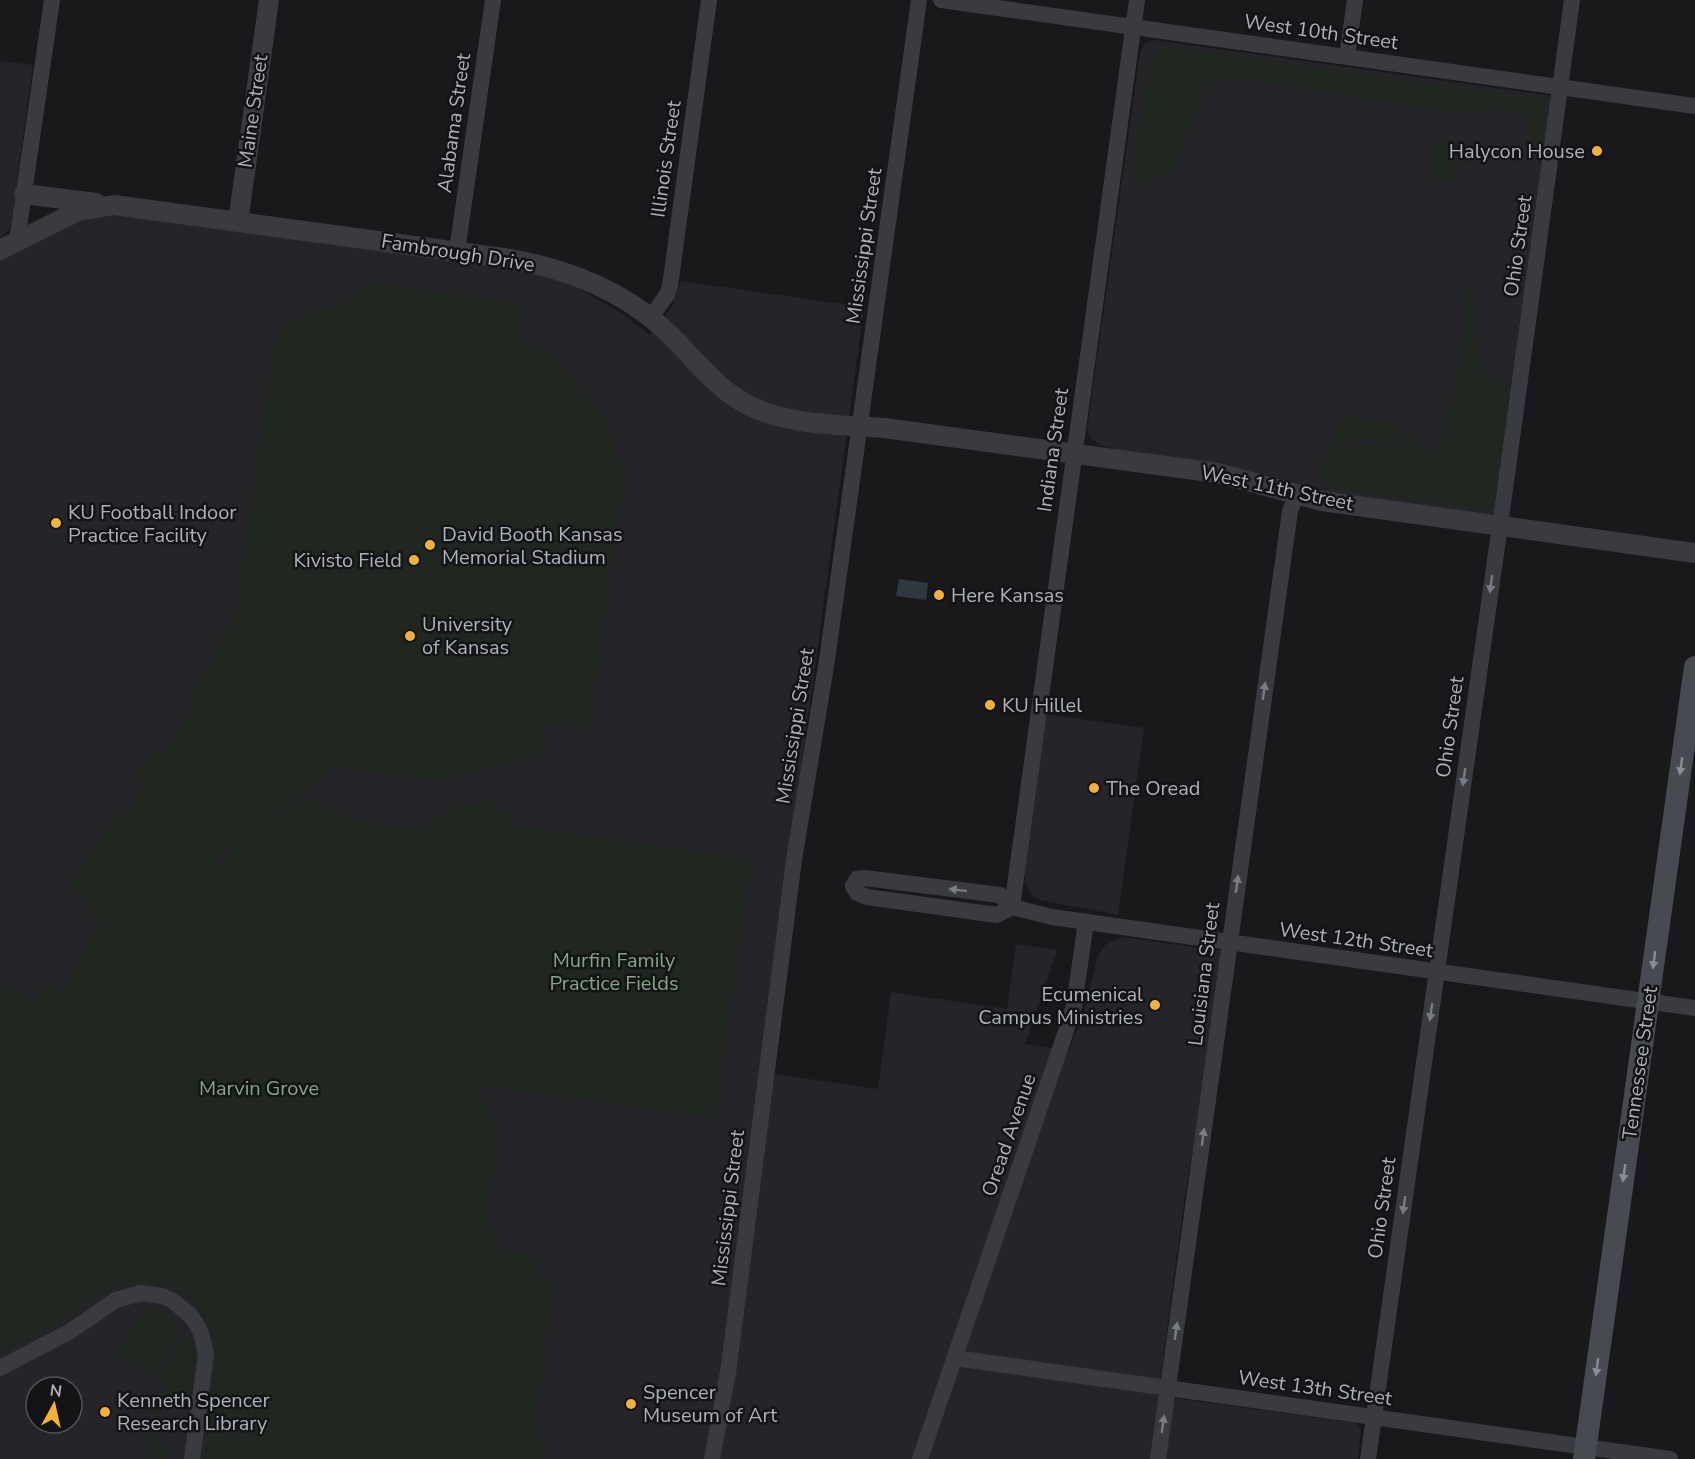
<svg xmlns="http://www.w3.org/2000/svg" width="1695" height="1459" font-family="'Nunito Sans',sans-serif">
	<rect width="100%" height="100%" fill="#19191c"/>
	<!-- built -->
	<path fill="#252529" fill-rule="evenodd" d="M 1154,40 L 1545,95 L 1551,98 L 1493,513 L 1486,515 L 1324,492 L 1133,454 L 1101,445 L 1089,437 L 1087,430 L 1140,52 L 1146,42 Z
		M 0,61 L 33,65 L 11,224 L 9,230 L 0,238 Z
		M 104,213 L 526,269 L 576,287 L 618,311 L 650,335 L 672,306 L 681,281 L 864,307 L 760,1072 L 878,1089 L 891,992 L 1007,1009 L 1016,944 L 1057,950 L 1025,1044 L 1069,1051 L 1074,1036 L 1082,1020 L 1098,956 L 1105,945 L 1123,937 L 1221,951 L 1224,962 L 1185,1196 L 1158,1396 L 1355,1423 L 1361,1430 L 1358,1459 L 0,1459 L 0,260 L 72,223 ZM 36,1387 L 72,1387 L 72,1423 L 36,1423 Z
		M 1045,714 L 1144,728 L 1118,915 L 1040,900 L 1031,894 L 1025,882 L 1025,867 Z"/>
	<!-- green -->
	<path fill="#1f2720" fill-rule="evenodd" d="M 1165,46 L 1545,100 L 1542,144 L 1533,147 L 1530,115 L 1488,109 L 1478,114 L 1427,109 L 1239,78 L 1207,83 L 1172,171 L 1135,188 L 1132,171 L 1150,62 Z
		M 1434,141 L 1460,142 L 1459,182 L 1433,181 Z
		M 377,283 L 524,304 L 519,339 L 546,351 L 598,407 L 610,426 L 615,459 L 626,461 L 589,729 L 546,723 L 541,756 L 436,781 L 336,767 L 246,839 L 305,798 L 370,825 L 404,828 L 429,823 L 458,804 L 476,805 L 494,798 L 497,812 L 512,814 L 512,825 L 752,859 L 715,1118 L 476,1085 L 498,1129 L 486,1228 L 499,1230 L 496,1249 L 541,1255 L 538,1277 L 556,1279 L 537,1404 C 537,1423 538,1442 546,1459 L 204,1459 L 217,1350 C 208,1302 169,1271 120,1286 C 104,1291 89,1303 76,1311 C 51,1326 26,1341 0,1355 L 0,980 L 34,1003 L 48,983 L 63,993 L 101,921 L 88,913 L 93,903 L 70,889 L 67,890 L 120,811 L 129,812 L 147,784 L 135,777 L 153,749 L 164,755 L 197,702 L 190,697 L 218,652 L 222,628 L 234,629 L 273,346 L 284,329 L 298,318 L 317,309 L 339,304 ZM 226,845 L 233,849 L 221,868 L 214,864 Z
		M 1473,287 L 1471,303 L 1479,370 L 1511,387 L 1494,511 L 1331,488 L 1320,479 L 1319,471 L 1333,441 L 1342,448 C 1375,440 1408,450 1442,450 L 1444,428 L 1461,363 L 1465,290 Z
		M 1346,414 C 1360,419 1382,419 1392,424 C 1397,426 1399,430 1400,436 L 1420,437 L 1416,447 L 1362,439 L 1343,443 L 1336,436 Z
		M 152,1308 C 166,1310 180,1318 177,1334 L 151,1376 L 117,1355 L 142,1314 Z
		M 187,1335 L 193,1337 L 196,1355 L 190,1395 L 184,1394 L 178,1399 L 167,1398 L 161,1394 L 166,1386 L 156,1380 L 180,1341 Z
		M 156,1402 L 162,1405 L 156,1443 L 168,1446 L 168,1459 L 150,1459 L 149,1432 Z"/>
	<!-- water -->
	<path fill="#2f3940" d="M 899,579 L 928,583 L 926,600 L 896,596 Z"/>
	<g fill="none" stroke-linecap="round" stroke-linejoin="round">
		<!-- minor -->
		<path stroke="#3a3b41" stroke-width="16" d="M 941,0 L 1695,106
			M 1347,56 L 1355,0
			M 17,241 L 52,0
			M 457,251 L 493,0
			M 650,318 L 667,295 L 670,286 L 709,0
			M 1012,907 L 997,915 L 867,897 L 857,893 L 853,886 L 857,879 L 865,878 L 1000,895 L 1012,907 L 1052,917 L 1695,1008
			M 1012,907 L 1137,0
			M 955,1358 L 1670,1459
			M 0,1368 L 69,1332 L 116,1300 L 141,1293 L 162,1296 L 173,1301 L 190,1315 L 197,1325 L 201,1333 L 206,1354 L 192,1459
			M 712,1459 L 729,1366 L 794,860 L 827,660 L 919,0
			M 920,1459 L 1065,1034 L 1074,1006 L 1086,922
			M 1158,1459 L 1290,511 L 1296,495
			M 1368,1459 L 1503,504 L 1572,0"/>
		<!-- tertiary -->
		<path stroke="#3a3b41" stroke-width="20" d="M 24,194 L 96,203
			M 238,222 L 269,0
			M 0,250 L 78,211 L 114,205 L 511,259 C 572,270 631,294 675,340 C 699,364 718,390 750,406 C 788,425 841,425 884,428 L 1217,473 L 1322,501 L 1695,553"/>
		<!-- secondary -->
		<path stroke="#484a51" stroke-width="22" d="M 1584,1459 L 1695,667"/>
	</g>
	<!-- one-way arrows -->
	<defs><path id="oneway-solid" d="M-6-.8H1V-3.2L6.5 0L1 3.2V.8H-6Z" transform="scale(1.5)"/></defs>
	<g fill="#797c84">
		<use href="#oneway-solid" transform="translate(1491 584) rotate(98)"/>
		<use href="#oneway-solid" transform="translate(1264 691) rotate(-82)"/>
		<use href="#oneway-solid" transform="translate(1464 777) rotate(98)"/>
		<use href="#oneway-solid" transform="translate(1237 884) rotate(-82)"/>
		<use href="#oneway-solid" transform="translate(958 890) rotate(-173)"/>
		<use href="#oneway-solid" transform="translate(1431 1012) rotate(98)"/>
		<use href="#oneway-solid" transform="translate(1203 1137) rotate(-82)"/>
		<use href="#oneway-solid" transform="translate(1404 1205) rotate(98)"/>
		<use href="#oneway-solid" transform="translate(1176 1331) rotate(-82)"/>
		<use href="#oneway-solid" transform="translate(1163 1424) rotate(-82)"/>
	</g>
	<g fill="#898d96">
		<use href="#oneway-solid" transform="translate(1681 766) rotate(98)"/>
		<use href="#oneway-solid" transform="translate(1654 960) rotate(98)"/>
		<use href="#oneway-solid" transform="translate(1624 1173) rotate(98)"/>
		<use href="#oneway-solid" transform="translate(1597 1367) rotate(98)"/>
	</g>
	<!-- markers -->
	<g fill="#f4b139" stroke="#141417" stroke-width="2">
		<circle cx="1597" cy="151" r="6"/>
		<circle cx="56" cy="523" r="6"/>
		<circle cx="430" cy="545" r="6"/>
		<circle cx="414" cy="560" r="6"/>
		<circle cx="939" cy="595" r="6"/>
		<circle cx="410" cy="636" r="6"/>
		<circle cx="990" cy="705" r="6"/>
		<circle cx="1094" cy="788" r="6"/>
		<circle cx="1155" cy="1005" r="6"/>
		<circle cx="631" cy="1404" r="6"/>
		<circle cx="105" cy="1412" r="6"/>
	</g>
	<g text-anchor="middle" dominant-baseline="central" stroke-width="5" stroke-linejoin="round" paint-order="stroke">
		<!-- street labels -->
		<g font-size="20" fill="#acb1bb" stroke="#141417">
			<text transform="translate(1321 32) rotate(8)">West 10th Street</text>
			<text transform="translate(253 111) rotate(-82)">Maine Street</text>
			<text transform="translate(454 123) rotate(-82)">Alabama Street</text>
			<text transform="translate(666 159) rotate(-82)">Illinois Street</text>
			<text transform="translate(864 246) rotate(-82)">Mississippi Street</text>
			<text transform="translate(1518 246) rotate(-82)">Ohio Street</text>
			<text transform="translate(458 253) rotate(9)">Fambrough Drive</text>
			<text transform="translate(1053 450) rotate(-82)">Indiana Street</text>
			<text transform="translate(1277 488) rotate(12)">West 11th Street</text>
			<text transform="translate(795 726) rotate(-81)">Mississippi Street</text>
			<text transform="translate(1450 727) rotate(-82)">Ohio Street</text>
			<text transform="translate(1356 940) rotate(8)">West 12th Street</text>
			<text transform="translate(1204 974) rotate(-83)">Louisiana Street</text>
			<text transform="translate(1640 1063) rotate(-82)">Tennessee Street</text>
			<text transform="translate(1009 1135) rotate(-71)">Oread Avenue</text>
			<text transform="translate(728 1208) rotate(-83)">Mississippi Street</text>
			<text transform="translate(1382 1208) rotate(-82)">Ohio Street</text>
			<text transform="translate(1315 1388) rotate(8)">West 13th Street</text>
		</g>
		<!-- poi labels -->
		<g font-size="20" fill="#acb1bb" stroke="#141417" text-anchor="start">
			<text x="1585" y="151" text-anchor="end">Halycon House</text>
			<text x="68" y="512">KU Football Indoor<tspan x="68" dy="23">Practice Facility</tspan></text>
			<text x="442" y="534">David Booth Kansas<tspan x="442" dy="23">Memorial Stadium</tspan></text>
			<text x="402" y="560" text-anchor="end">Kivisto Field</text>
			<text x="951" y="595">Here Kansas</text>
			<text x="422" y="624">University<tspan x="422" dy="23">of Kansas</tspan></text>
			<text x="1002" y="705">KU Hillel</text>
			<text x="1106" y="788">The Oread</text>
			<text x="1143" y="994" text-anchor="end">Ecumenical<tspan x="1143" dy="23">Campus Ministries</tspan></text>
			<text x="643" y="1392">Spencer<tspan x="643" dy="23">Museum of Art</tspan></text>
			<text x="117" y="1400">Kenneth Spencer<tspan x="117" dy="23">Research Library</tspan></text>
		</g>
		<!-- park labels -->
		<g font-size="20" fill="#83a684" stroke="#141417">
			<text x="614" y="960">Murfin Family<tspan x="614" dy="23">Practice Fields</tspan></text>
			<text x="259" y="1088">Marvin Grove</text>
		</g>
	</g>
	<!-- north arrow -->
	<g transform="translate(54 1405) rotate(8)"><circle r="28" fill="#141417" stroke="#515359" stroke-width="1.5"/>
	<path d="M0-4.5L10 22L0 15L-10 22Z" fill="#f4b139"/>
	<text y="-9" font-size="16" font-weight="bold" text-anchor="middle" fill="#acb1bb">N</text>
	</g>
</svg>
